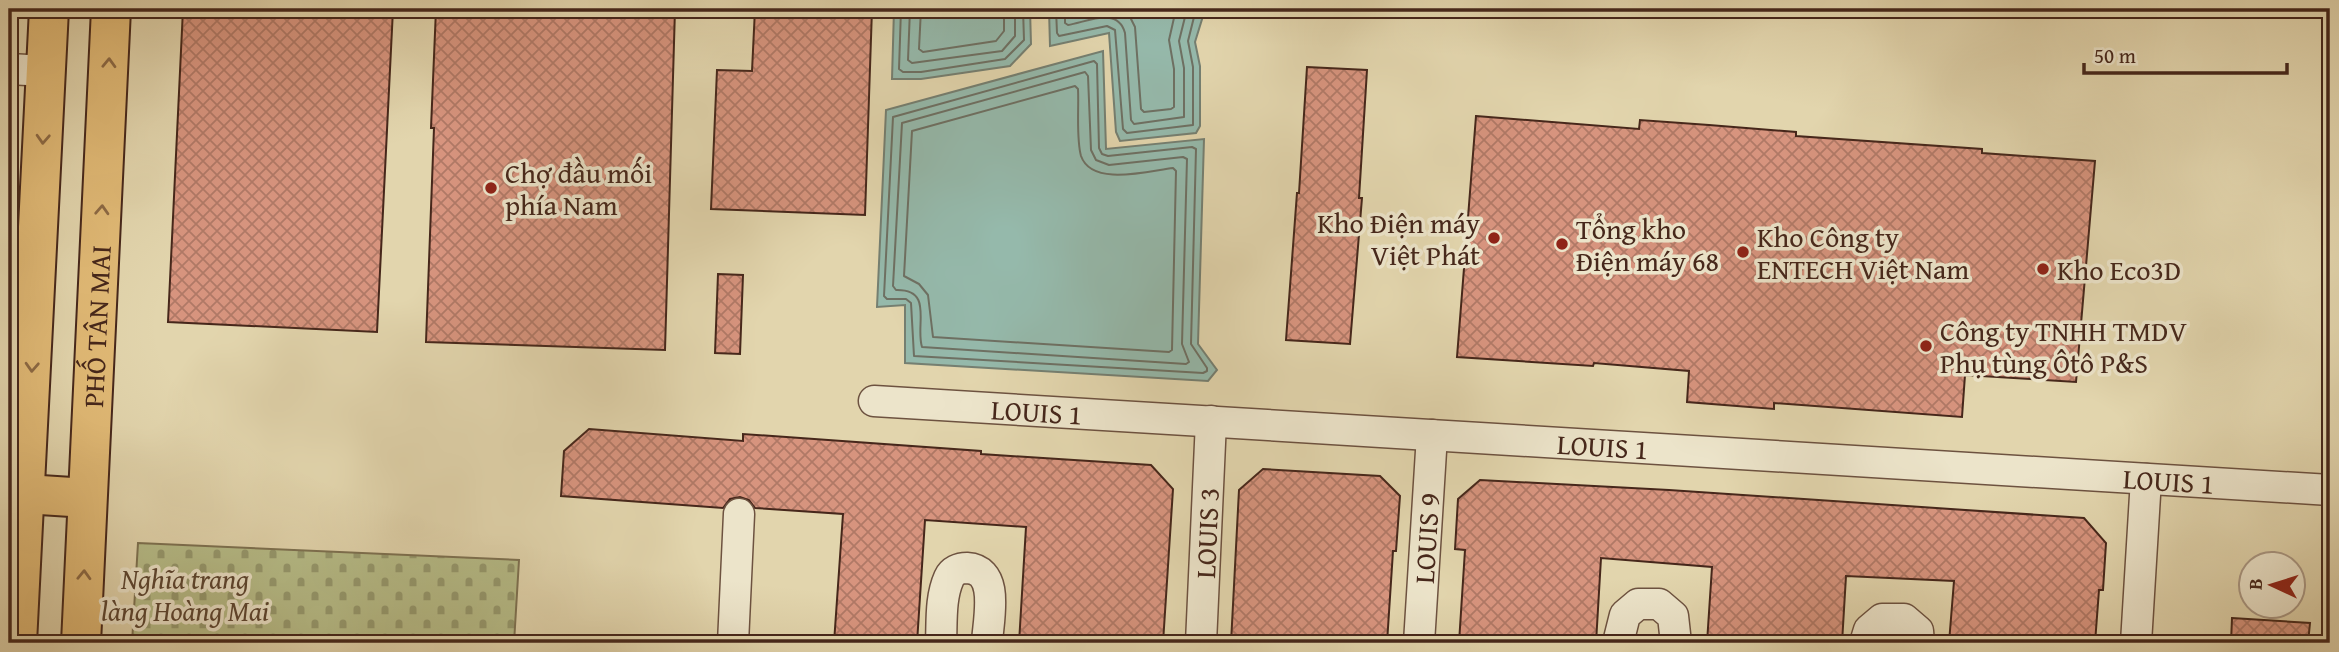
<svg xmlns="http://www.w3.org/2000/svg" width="2339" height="652" font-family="'Gentium Book Plus',serif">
	<defs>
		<pattern id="cemetery-stones" width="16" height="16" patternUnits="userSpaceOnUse" patternTransform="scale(1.75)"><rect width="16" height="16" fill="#b6bc88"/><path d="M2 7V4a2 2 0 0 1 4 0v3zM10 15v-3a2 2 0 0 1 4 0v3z" fill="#96996e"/></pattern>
		<pattern id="building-cross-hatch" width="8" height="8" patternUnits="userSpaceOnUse" patternTransform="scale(1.75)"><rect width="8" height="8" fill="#d7947e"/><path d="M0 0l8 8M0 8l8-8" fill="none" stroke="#b07966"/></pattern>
	</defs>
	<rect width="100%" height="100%" fill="#e2d5ad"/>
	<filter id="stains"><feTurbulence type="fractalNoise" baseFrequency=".00286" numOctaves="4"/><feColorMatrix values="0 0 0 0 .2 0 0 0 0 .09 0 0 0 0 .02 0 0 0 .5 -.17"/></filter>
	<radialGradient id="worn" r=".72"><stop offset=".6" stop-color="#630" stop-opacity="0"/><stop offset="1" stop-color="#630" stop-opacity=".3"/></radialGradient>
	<!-- cemetery -->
	<path fill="url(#cemetery-stones)" stroke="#7e7252" stroke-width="2" d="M 138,543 L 519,560 L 514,643 L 132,643 Z"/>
	<!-- water -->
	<path fill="#95b9ab" stroke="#757f71" stroke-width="2" d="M 894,9 L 1030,9 L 1031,44 L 1010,66 L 921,79 L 892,79 Z
		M 1049,9 L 1203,9 L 1203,16 L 1195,42 L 1200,66 L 1200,126 L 1196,133 L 1120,141 L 1116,132 L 1109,33 L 1050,46 Z
		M 1103,51 L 1106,149 L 1204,139 L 1198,344 L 1217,370 L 1208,381 L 905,363 L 905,305 L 877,307 L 886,110 Z"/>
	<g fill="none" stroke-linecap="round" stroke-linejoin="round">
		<!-- shore -->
		<path stroke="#6e7063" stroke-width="2" d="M 901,9 L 899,69 L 903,72 L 921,72 L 1005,59 L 1024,40 L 1023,9
			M 910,9 L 908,60 L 912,63 L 1002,51 L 1015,36 L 1015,9
			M 921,9 L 919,49 L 923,52 L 996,41 L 1004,31 L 1004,9
			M 1056,9 L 1057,33 L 1059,36 L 1107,26 L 1115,30 L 1123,129 L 1127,133 L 1193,125 L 1193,67 L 1188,41 L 1196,9
			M 1065,9 L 1065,23 L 1068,25 C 1087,22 1118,6 1125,33 L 1131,120 L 1134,124 L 1184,117 L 1184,68 L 1179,41 L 1187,9
			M 1119,9 L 1130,17 L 1135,27 L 1141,109 L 1144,112 L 1171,109 L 1174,107 L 1174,69 L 1169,40 L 1176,9
			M 1094,61 L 1097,64 L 1099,148 L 1102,154 L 1108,156 L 1192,147 L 1196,149 L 1191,344 L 1207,368 L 1207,371 L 1203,373 L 914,356 L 911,303 L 906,299 L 887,299 L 884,296 L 893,117 Z
			M 1085,72 L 1088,76 L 1091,150 L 1096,160 L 1109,165 L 1183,157 L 1187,159 L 1182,344 L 1189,362 L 1186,364 L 922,347 C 915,325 934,289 896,290 L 893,286 L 902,123 Z
			M 1075,86 L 1078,89 C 1079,108 1076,138 1081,156 C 1092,187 1148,171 1173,168 L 1176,171 L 1172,350 L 1169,352 L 933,337 L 928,295 L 919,284 L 904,276 L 912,131 Z"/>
	</g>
	<!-- building -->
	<path fill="url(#building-cross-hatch)" stroke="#46271b" stroke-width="2" d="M 183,9 L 393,9 L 377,332 L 168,322 Z
		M 436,9 L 675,9 L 665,350 L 426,342 L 434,128 L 431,128 Z
		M 755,9 L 872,9 L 865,215 L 711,209 L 717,70 L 752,71 Z
		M 1307,67 L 1367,70 L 1359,198 L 1362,198 L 1350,344 L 1286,340 L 1297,193 L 1299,193 Z
		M 1476,116 L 1639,129 L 1640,120 L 1709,125 L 1796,132 L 1796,136 L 1982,149 L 1982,153 L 2095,161 L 2076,382 L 1965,375 L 1962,417 L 1774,403 L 1774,409 L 1687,402 L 1689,371 L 1594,363 L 1593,366 L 1457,357 Z
		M 718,274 L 743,275 L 740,354 L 715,353 Z
		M 589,429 L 743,441 L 743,434 L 981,451 L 981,454 L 1151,465 L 1173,489 L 1163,643 L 1019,643 L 1026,527 L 925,520 L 917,643 L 834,643 L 843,514 L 755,508 L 749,500 L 740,497 L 730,499 L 723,508 L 561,496 L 564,451 Z
		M 1263,469 L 1380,476 L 1400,496 L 1396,551 L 1393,551 L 1387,643 L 1231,643 L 1239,490 Z
		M 1480,480 L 1669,490 L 2084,518 L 2106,543 L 2103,590 L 2099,590 L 2095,643 L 1949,643 L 1954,581 L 1846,576 L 1842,643 L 1707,643 L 1712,567 L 1601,558 L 1596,643 L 1459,643 L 1465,550 L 1455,549 L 1458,499 Z
		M 2232,618 L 2310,623 L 2308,643 L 2231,643 Z"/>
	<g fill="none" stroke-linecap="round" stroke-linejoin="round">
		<defs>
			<g id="street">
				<path d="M 9,69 L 46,71"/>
				<path id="s1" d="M 874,401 L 2330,490"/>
				<path d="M 733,643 L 739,514"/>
				<path d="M 941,643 C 942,622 940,598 949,578 C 952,571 959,568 967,568 C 1001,570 988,620 987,643"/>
				<path id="s2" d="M 1201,643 L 1211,421"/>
				<path id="s3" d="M 1419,643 L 1432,435"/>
				<path d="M 1618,643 L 1625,615 L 1638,604 L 1659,604 L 1673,616 L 1676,643"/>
				<path d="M 1865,643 L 1869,630 L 1882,619 L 1904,619 L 1918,631 L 1919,643"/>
				<path d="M 2136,643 L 2146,479"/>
			</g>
			<g id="primary">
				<path d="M 25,494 L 87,498"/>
				<path d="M 17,643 L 49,9"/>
				<path id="s4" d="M 81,643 L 111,9"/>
			</g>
		</defs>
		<!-- street casing -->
		<use href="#street" stroke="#6d5240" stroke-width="33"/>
		<!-- primary casing -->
		<use href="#primary" stroke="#46271b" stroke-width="42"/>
		<!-- street -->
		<use href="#street" stroke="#ece4ca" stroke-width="30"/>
		<!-- primary -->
		<use href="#primary" stroke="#e1ba76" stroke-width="38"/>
	</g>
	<!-- one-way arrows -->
	<defs><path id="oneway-chevron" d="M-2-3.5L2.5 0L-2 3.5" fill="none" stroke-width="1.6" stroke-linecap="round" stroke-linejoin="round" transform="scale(1.75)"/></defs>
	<g stroke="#8c6944">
		<use href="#oneway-chevron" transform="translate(109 63) rotate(-88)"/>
		<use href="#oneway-chevron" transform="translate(43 139) rotate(93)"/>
		<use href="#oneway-chevron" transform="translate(102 210) rotate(-87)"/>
		<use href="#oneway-chevron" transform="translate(32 367) rotate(93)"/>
		<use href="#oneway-chevron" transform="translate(84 575) rotate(-88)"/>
	</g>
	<!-- markers -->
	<g fill="#8f2418" stroke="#ece4ca" stroke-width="2.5">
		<circle cx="491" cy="188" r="7"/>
		<circle cx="1494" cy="238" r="7"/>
		<circle cx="1562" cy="244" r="7"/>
		<circle cx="1743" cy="252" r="7"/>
		<circle cx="2043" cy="269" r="7"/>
		<circle cx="1926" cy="346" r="7"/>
	</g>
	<g text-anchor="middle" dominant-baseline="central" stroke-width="7" stroke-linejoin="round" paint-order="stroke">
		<!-- poi labels -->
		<g font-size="28" fill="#46271b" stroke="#ece4ca" text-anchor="start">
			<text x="505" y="172">Chợ đầu mối<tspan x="505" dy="32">phía Nam</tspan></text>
			<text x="1480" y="222" text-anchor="end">Kho Điện máy<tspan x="1480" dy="32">Việt Phát</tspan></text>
			<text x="1576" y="228">Tổng kho<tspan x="1576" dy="32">Điện máy 68</tspan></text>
			<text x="1757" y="236">Kho Công ty<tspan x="1757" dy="32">ENTECH Việt Nam</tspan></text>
			<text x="2057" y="269">Kho Eco3D</text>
			<text x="1940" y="330">Công ty TNHH TMDV<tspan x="1940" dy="32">Phụ tùng Ôtô P&amp;S</tspan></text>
		</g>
		<!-- street labels -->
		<g font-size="28" fill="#46271b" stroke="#ece4ca">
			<text stroke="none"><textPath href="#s4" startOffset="317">PHỐ TÂN MAI</textPath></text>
			<text stroke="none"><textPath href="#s1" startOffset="163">LOUIS 1</textPath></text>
			<text stroke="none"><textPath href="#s1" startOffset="730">LOUIS 1</textPath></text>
			<text stroke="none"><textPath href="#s1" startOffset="1297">LOUIS 1</textPath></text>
			<text stroke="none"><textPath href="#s2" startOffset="110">LOUIS 3</textPath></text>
			<text stroke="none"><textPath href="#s3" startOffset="105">LOUIS 9</textPath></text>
		</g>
		<!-- park labels -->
		<g font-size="28" font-style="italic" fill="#5c4531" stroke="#ece4ca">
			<text x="185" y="578">Nghĩa trang<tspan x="185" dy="32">làng Hoàng Mai</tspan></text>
		</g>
	</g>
	<!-- margin -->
	<rect width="2339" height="652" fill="none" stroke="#e2d5ad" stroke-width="35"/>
	<rect x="10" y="10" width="2318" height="631" fill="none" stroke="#46271b" stroke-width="3.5"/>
	<rect x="18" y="18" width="2304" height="617" fill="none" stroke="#46271b" stroke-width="2"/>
	<!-- north arrow -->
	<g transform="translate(2272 585) rotate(274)"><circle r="33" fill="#ece4ca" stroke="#aa9884" stroke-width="2"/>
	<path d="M0-5L12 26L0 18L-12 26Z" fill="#8f2418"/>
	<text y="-10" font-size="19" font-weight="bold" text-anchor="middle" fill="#46271b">B</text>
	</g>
	<!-- scale -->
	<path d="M2084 63v10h203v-10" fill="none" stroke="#46271b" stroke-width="3.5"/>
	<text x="2094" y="63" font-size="21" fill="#46271b" stroke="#ece4ca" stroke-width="5" paint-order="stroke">50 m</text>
	<rect width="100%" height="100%" filter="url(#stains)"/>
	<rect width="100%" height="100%" fill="url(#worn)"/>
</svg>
